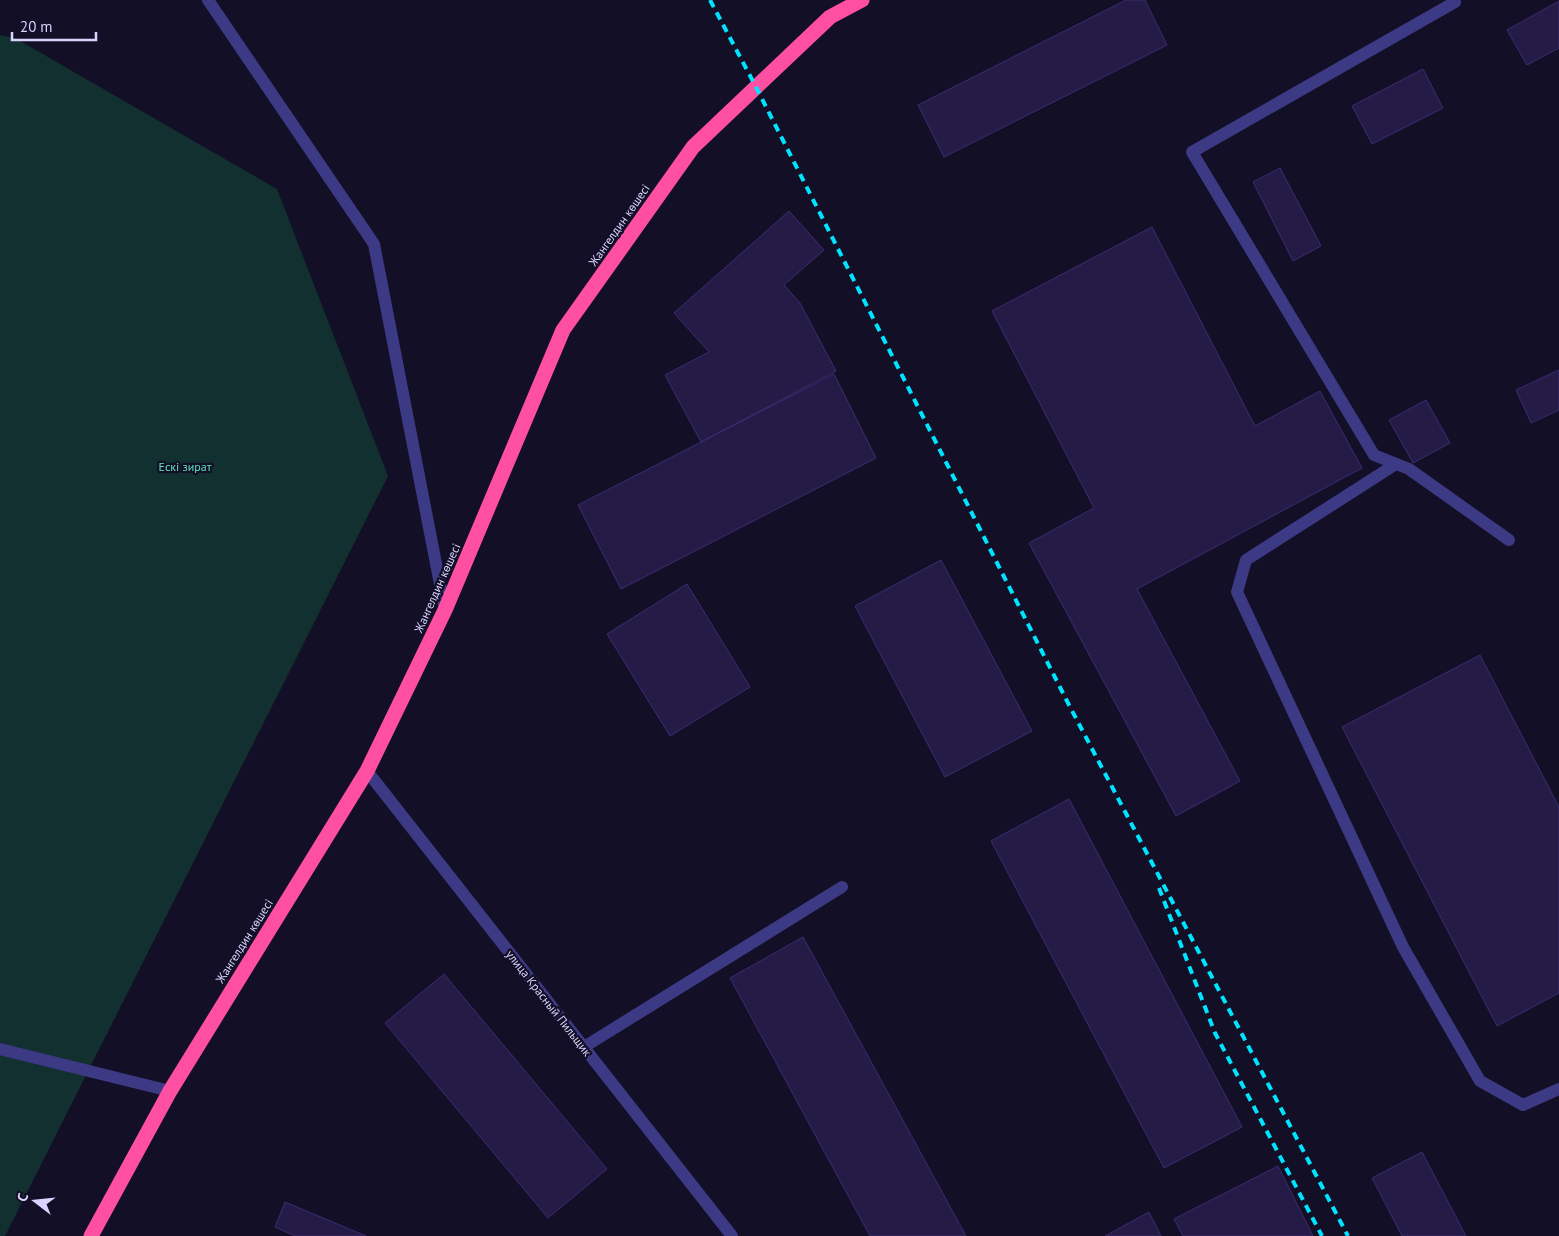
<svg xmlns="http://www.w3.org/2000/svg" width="1559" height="1236" font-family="'PT Sans',sans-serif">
	<rect width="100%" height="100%" fill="#130f26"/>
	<!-- green -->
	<path fill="#12302f" d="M 0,35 L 15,38 L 277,189 L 388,476 L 5,1236 L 0,1236 Z"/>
	<!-- building -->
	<path fill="#241b47" stroke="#3b2d73" d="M 1126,0 L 1145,0 L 1167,45 L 944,157 L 918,105 Z
		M 1559,1 L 1559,48 L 1527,65 L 1507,30 Z
		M 1423,69 L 1443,108 L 1372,144 L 1352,106 Z
		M 1280,168 L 1321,246 L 1293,261 L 1253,182 Z
		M 789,211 L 824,250 L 784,285 L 800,303 L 836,371 L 701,442 L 665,375 L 709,352 L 674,313 Z
		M 1152,227 L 1255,426 L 1320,391 L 1362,468 L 1137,589 L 1240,781 L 1176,816 L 1029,543 L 1094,508 L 992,311 Z
		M 1559,370 L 1559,410 L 1531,423 L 1516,390 Z
		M 834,374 L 876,458 L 621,589 L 578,505 Z
		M 1426,400 L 1450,443 L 1413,463 L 1389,420 Z
		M 941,560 L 1032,731 L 945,777 L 855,606 Z
		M 687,584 L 750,687 L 670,736 L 607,634 Z
		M 1480,655 L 1559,807 L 1559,993 L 1497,1026 L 1342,727 Z
		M 1069,799 L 1242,1127 L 1164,1168 L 991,841 Z
		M 803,937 L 966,1236 L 870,1236 L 730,978 Z
		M 444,974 L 607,1169 L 548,1218 L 385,1023 Z
		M 1422,1152 L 1466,1236 L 1402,1236 L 1372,1178 Z
		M 1278,1166 L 1313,1236 L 1183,1236 L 1174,1219 Z
		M 285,1202 L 366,1236 L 295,1236 L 275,1227 Z
		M 1149,1212 L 1161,1236 L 1105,1236 Z"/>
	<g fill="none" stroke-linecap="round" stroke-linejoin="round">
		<!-- minor -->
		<path stroke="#3d3a85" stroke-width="12" d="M 208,0 L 374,244 L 445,610
			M 1454,0 L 1455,2 L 1192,152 L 1374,455 L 1409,469 L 1509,540
			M 1396,464 L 1246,560 L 1237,592 L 1403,947 L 1480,1081 L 1523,1105 L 1559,1089
			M 367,771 L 732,1236
			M 584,1047 L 842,887
			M 0,1049 L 170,1091"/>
		<!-- highway -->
		<path stroke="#ff4fa3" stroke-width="15" d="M 91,1236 L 170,1091 L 367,771 L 445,610 L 563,330 L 693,147 L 830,17 L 862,0"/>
		<!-- rail -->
		<path stroke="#00e5ff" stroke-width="4" stroke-dasharray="8 6" stroke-linecap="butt" d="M 710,0 L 756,87 L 1069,705 L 1348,1236
			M 1159,888 L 1215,1033 L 1322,1236"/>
	</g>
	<g text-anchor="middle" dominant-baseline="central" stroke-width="4.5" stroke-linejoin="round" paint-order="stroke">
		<!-- street labels -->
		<g font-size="12" fill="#d9d4ff" stroke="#130f26">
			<text transform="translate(619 225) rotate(-55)">Жангелдин көшесі</text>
			<text transform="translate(437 588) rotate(-66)">Жангелдин көшесі</text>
			<text transform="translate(244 941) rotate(-58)">Жангелдин көшесі</text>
			<text transform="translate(549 1003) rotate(52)">улица Красный Пильщик</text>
		</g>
		<!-- park labels -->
		<g font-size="12" fill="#5fe0c0" stroke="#130f26">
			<text x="185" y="466">Ескі зират</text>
		</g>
	</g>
	<!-- north arrow -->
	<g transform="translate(35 1201) rotate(286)" stroke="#130f26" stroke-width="4" paint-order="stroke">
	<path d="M0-4L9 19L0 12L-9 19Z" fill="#d9d4ff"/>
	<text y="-8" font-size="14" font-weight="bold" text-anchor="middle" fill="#d9d4ff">С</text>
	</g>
	<!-- scale -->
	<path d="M12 32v8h84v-8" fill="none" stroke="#d9d4ff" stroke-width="2.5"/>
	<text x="20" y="32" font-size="15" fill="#d9d4ff" stroke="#130f26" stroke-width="4" paint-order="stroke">20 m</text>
</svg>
